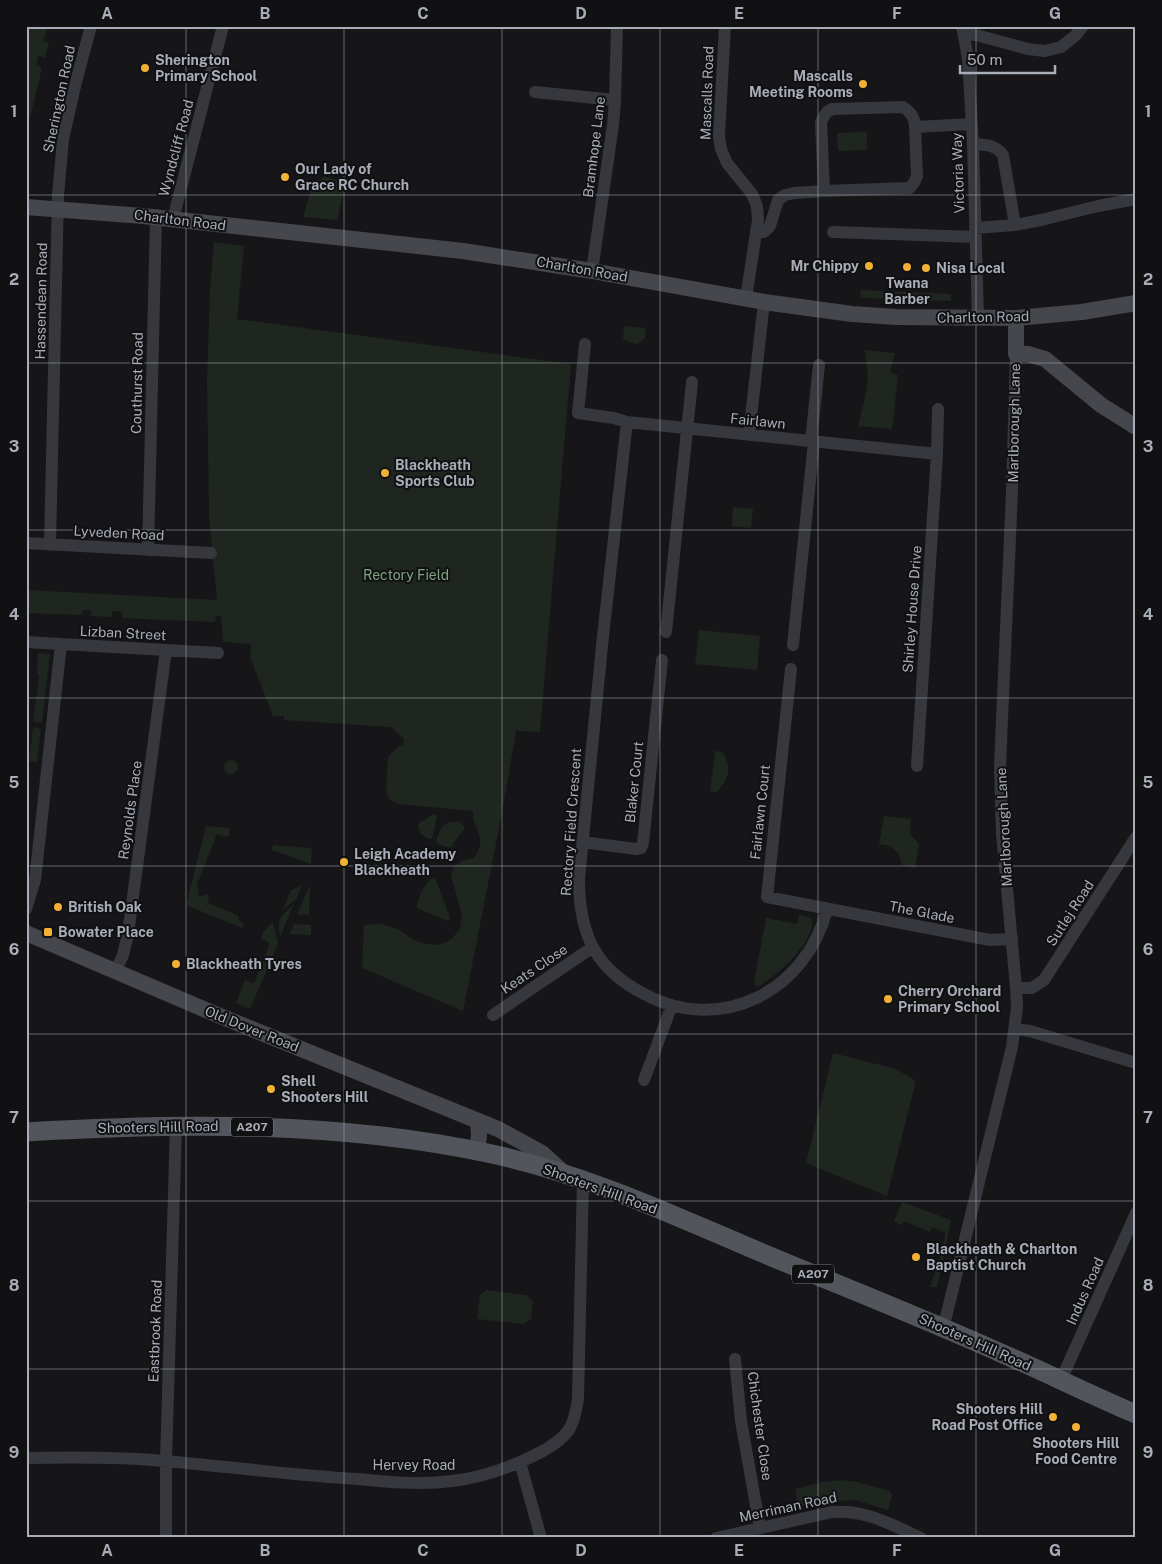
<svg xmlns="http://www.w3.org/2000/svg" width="1162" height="1564" font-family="'Public Sans',sans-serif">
	<rect width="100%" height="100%" fill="#161618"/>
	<!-- green -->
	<path fill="#1e261f" d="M 26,26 L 48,26 L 43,41 L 49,43 L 45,58 L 38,56 L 36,65 L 42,68 L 30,118 L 26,118 Z
		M 867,132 L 867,150 L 838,151 L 837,133 Z
		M 324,177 L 346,182 L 337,220 L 303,217 L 312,186 Z
		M 214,242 L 244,246 L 237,319 L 571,364 L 540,732 L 516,731 L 502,813 L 463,1011 L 362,968 L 364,925 L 381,924 L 398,929 L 412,939 L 425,944 L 439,945 L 452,939 L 460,928 L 462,915 L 451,875 L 454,866 L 464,860 L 474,858 C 489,837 472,830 473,811 L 398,804 L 389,799 L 386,791 L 388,757 L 399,746 L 403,746 L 404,739 L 391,727 L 284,720 L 284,716 L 273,716 L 250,657 L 251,644 L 223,642 L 221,616 L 216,616 L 215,622 L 122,618 L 122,612 L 112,611 L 112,617 L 91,616 L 91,610 L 83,610 L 82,615 L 26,613 L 26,590 L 217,600 L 209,516 L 207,381 L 210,289 Z
		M 861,290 L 951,294 L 951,301 L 860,298 Z
		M 624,326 L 646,328 L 645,338 L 637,344 L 631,343 L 623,339 Z
		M 865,350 L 895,353 L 890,373 L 898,375 L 892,429 L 858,426 L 865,398 L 868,378 Z
		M 733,507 L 753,509 L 751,528 L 732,526 Z
		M 699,630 L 760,636 L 757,670 L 695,664 Z
		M 38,653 L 50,654 L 42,723 L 33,722 L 39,675 L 37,674 Z
		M 33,727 L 41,729 L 37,762 L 29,761 Z
		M 715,751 L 722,752 C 733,766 729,781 716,792 L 710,792 Z
		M224 767a7 7 0 1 1 14 0a7 7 0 1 1-14 0Z
		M 434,814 L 437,815 L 437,817 L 432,838 L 428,839 L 420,833 L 418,824 Z
		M 884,816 L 911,819 L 910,834 L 919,844 L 915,868 L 902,865 L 899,854 L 890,846 L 879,844 Z
		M 459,821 L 464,826 L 464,829 L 451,847 L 447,847 L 438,844 L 436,840 L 442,826 L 447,823 Z
		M 206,826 L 229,828 L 229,835 L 226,837 L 217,834 L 197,884 L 199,897 L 207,894 L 209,898 L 208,903 L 239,916 L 238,920 L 244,923 L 242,928 L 186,905 Z
		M 273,845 L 312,848 L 311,864 L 272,850 Z
		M 433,877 L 435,878 L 450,917 L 449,920 L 447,921 L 417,908 C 418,895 424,885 433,877 Z
		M 302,885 L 297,898 L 283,910 L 291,890 Z
		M 310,885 L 309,915 L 297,914 Z
		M 294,904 L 280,937 C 277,917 280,917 294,904 Z
		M 799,915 L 809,917 L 812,920 C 816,941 774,979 757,987 L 754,983 L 755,977 L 766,918 L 797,924 Z
		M 273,922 L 278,944 L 250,1009 L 236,1003 L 245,980 L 254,983 L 270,943 L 261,939 L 263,932 Z
		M 294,924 L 311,925 L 311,935 L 290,934 Z
		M 833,1053 L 896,1069 L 916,1081 L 887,1196 L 806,1163 Z
		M 902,1202 L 951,1220 L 945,1250 L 942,1248 L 946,1233 L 932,1227 L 930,1232 L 904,1221 L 902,1225 L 894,1222 Z
		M 941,1255 L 944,1255 L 937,1287 L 930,1287 Z
		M 487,1290 L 527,1295 L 533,1302 L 531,1319 L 524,1324 L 477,1319 L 480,1295 Z
		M 841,1480 L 858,1482 L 890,1491 L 892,1495 L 888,1510 L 855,1500 L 835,1501 L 798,1507 L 795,1489 L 823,1482 Z"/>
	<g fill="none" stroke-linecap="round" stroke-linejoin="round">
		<!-- street -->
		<path stroke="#37383d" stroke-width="12" d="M 725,26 L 719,136 L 721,149 L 727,163 L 752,194 L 757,206 L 758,220 L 746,298
			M 962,26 L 968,58 L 973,144 L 978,319
			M 964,33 L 976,35 L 1028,49 L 1045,51 L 1061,47 L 1076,35 L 1083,26
			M 535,92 L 615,100
			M 973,144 C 985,145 995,144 1003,155 L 1015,225 L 1041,220 L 1098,206 L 1136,199
			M 824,191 L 910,188 L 915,181 L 917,176 L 915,127
			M 173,219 L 223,26
			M 975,228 L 1015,225
			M 756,231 L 764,232 L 770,226 L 778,200 L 785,195 L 794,193 L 824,191 L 821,122 L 824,116 L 827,112 L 832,109 L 903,107 C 911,112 915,118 915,127 L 972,124
			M 833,232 L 975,237
			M 592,271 L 613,125 L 615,100 L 617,26
			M 585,344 L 578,413 L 614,418 L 627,422 L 937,454
			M 627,422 L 603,636 L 579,879 C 579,902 582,928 594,949 C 605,969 623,983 644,994 C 721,1035 806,992 827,909
			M 749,435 L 764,302
			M 811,441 L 819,365
			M 26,543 L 211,553
			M 50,545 L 58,196 L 63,139 L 76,82 L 91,26
			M 148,550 L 156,217
			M 666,632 L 692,382
			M 26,642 L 218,653
			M 793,645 L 814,442
			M 791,669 L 767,897 L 990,940 L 1012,939
			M 917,766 L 937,454 L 938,409
			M 582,842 L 636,849 L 641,848 L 643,843 L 662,660
			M 26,909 L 35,880 L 61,644
			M 115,972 L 123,955 L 128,934 L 166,650
			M 1016,988 L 1032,988 L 1044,980 L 1136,837
			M 493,1015 L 593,947
			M 1015,1029 L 1030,1031 L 1136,1063
			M 644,1080 L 672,1005
			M 942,1327 L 946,1317 L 1012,1047 L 1017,1007 L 1016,988 L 1002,833 L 1000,766 L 1012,491 L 1016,354
			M 735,1359 L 741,1421 L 760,1528
			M 1061,1380 L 1136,1213
			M 26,1458 C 73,1457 120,1457 166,1461 C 230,1467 293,1475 357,1479 C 388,1482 421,1485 452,1481 C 479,1478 506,1469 531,1457 C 544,1451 562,1441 570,1428 C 575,1419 576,1410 578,1399 L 583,1180
			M 520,1462 L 541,1538
			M 166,1538 L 166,1461 L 176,1126
			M 716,1538 L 832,1512 C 865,1509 892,1525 921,1538"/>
		<!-- secondary -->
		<path stroke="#45474d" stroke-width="16" d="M 26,207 L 143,216 L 463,251 L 592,271 L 764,302 L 852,314 L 896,317 L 1016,318 L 1082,312 L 1136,303
			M 1016,318 L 1016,354 L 1028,354 L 1045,359 L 1101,405 L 1136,427
			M 26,933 L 220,1016 L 498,1129 L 542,1153 L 564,1173
			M 477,1151 L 479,1136 L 478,1122"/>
		<!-- primary -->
		<path stroke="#53555c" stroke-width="19" d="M 26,1132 C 181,1123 339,1121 492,1154 C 585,1174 673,1215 760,1252 C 841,1286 923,1318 1003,1354 C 1047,1373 1091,1395 1136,1414"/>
	</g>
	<!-- grid -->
	<path fill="none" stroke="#a8adb8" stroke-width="1" stroke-opacity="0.55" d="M 186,26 L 186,1538M 344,26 L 344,1538M 502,26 L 502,1538M 660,26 L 660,1538M 818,26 L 818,1538M 976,26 L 976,1538M 26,195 L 1136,195M 26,363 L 1136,363M 26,530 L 1136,530M 26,698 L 1136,698M 26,866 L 1136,866M 26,1034 L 1136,1034M 26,1201 L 1136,1201M 26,1369 L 1136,1369"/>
	<!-- markers -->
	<g fill="#f2b134" stroke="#111113" stroke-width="2">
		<circle cx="145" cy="68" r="5"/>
		<circle cx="863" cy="84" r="5"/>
		<circle cx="285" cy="177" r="5"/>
		<circle cx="869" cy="266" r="5"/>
		<circle cx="907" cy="267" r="5"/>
		<circle cx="926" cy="268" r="5"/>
		<circle cx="385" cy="473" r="5"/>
		<circle cx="344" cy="862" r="5"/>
		<circle cx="58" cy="907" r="5"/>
		<rect x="43" y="927" width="10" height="10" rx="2.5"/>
		<circle cx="176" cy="964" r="5"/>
		<circle cx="888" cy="999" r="5"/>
		<circle cx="271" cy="1089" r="5"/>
		<circle cx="916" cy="1257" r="5"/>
		<circle cx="1053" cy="1417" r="5"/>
		<circle cx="1076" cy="1427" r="5"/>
	</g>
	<g text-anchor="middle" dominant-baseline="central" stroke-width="4" stroke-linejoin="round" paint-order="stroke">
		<!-- shield labels -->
		<g fill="#111113" stroke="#7b7e86" stroke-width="1">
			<rect x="231" y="1117.5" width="42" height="19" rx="4"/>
			<rect x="792" y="1264.5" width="42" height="19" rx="4"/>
		</g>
		<g font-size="12" font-weight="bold" fill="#a8adb8">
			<text x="252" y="1127">A207</text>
			<text x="813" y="1274">A207</text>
		</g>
		<!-- poi labels -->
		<g font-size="14" font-weight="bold" fill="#a8adb8" stroke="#111113" text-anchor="start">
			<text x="155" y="60">Sherington<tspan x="155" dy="16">Primary School</tspan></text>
			<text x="853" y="76" text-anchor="end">Mascalls<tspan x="853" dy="16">Meeting Rooms</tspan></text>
			<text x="295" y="169">Our Lady of<tspan x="295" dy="16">Grace RC Church</tspan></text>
			<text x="859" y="266" text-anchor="end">Mr Chippy</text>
			<text x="936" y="268">Nisa Local</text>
			<text x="907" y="283" text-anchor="middle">Twana<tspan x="907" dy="16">Barber</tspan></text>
			<text x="395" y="465">Blackheath<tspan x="395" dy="16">Sports Club</tspan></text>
			<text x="354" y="854">Leigh Academy<tspan x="354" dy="16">Blackheath</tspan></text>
			<text x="68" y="907">British Oak</text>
			<text x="58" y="932">Bowater Place</text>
			<text x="186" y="964">Blackheath Tyres</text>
			<text x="898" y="991">Cherry Orchard<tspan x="898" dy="16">Primary School</tspan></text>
			<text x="281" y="1081">Shell<tspan x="281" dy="16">Shooters Hill</tspan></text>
			<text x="926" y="1249">Blackheath &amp; Charlton<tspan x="926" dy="16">Baptist Church</tspan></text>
			<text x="1043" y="1409" text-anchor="end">Shooters Hill<tspan x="1043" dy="16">Road Post Office</tspan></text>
			<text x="1076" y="1443" text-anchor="middle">Shooters Hill<tspan x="1076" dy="16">Food Centre</tspan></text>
		</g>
		<!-- street labels -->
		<g font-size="14" fill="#a8adb8" stroke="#111113">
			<text transform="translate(707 93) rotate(-88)">Mascalls Road</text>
			<text transform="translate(59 99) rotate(-78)">Sherington Road</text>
			<text transform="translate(594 147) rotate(-83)">Bramhope Lane</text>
			<text transform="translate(176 148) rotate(-75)">Wyndcliff Road</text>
			<text transform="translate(958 173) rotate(-92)">Victoria Way</text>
			<text transform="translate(180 220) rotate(7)">Charlton Road</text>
			<text transform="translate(582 269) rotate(10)">Charlton Road</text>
			<text transform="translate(41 301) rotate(-89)">Hassendean Road</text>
			<text transform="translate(983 317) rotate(-1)">Charlton Road</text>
			<text transform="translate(137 383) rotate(-89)">Couthurst Road</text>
			<text transform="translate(758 421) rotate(6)">Fairlawn</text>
			<text transform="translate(1014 423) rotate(-89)">Marlborough Lane</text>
			<text transform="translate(119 533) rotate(3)">Lyveden Road</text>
			<text transform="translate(912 609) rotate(-86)">Shirley House Drive</text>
			<text transform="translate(123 633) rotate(3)">Lizban Street</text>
			<text transform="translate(634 782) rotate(-84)">Blaker Court</text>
			<text transform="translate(130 810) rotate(-82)">Reynolds Place</text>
			<text transform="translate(760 812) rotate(-84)">Fairlawn Court</text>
			<text transform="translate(571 822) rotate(-86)">Rectory Field Crescent</text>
			<text transform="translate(1004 827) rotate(-93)">Marlborough Lane</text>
			<text transform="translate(922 912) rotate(11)">The Glade</text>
			<text transform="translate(1070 913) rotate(-57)">Sutlej Road</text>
			<text transform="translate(534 969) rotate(-34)">Keats Close</text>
			<text transform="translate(252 1029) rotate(22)">Old Dover Road</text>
			<text transform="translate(158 1127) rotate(-1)">Shooters Hill Road</text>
			<text transform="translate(600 1189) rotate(20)">Shooters Hill Road</text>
			<text transform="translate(1085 1291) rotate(-66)">Indus Road</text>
			<text transform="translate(155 1331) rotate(-88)">Eastbrook Road</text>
			<text transform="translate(975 1342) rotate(24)">Shooters Hill Road</text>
			<text transform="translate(760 1426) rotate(82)">Chichester Close</text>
			<text x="414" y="1465">Hervey Road</text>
			<text transform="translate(788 1507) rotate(-12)">Merriman Road</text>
		</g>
		<!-- park labels -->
		<g font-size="14" fill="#7fa381" stroke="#111113">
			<text x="406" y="575">Rectory Field</text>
		</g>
	</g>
	<!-- border -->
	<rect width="1162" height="1564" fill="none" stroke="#111113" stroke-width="55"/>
	<!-- scale -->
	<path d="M960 65v8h95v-8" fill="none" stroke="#a8adb8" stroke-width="2.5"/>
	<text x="967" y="65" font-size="15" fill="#a8adb8" stroke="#111113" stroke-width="4" paint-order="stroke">50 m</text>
	<rect x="28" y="28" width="1106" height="1508" fill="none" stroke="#a8adb8" stroke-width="2"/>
	<g font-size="16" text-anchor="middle" font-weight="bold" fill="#a8adb8">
		<text x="107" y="19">A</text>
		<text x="265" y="19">B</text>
		<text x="423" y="19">C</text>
		<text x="581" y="19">D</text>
		<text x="739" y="19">E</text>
		<text x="897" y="19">F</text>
		<text x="1055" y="19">G</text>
		<text x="14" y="117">1</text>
		<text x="1148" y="117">1</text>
		<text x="14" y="285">2</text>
		<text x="1148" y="285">2</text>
		<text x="14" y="452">3</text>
		<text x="1148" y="452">3</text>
		<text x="14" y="620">4</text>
		<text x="1148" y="620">4</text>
		<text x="14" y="788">5</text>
		<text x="1148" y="788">5</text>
		<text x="14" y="955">6</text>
		<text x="1148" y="955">6</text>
		<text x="14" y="1123">7</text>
		<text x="1148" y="1123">7</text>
		<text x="14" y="1291">8</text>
		<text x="1148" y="1291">8</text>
		<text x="14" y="1458">9</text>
		<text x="1148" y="1458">9</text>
		<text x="107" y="1556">A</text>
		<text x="265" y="1556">B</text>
		<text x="423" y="1556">C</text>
		<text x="581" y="1556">D</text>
		<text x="739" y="1556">E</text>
		<text x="897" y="1556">F</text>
		<text x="1055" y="1556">G</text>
	</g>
</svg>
